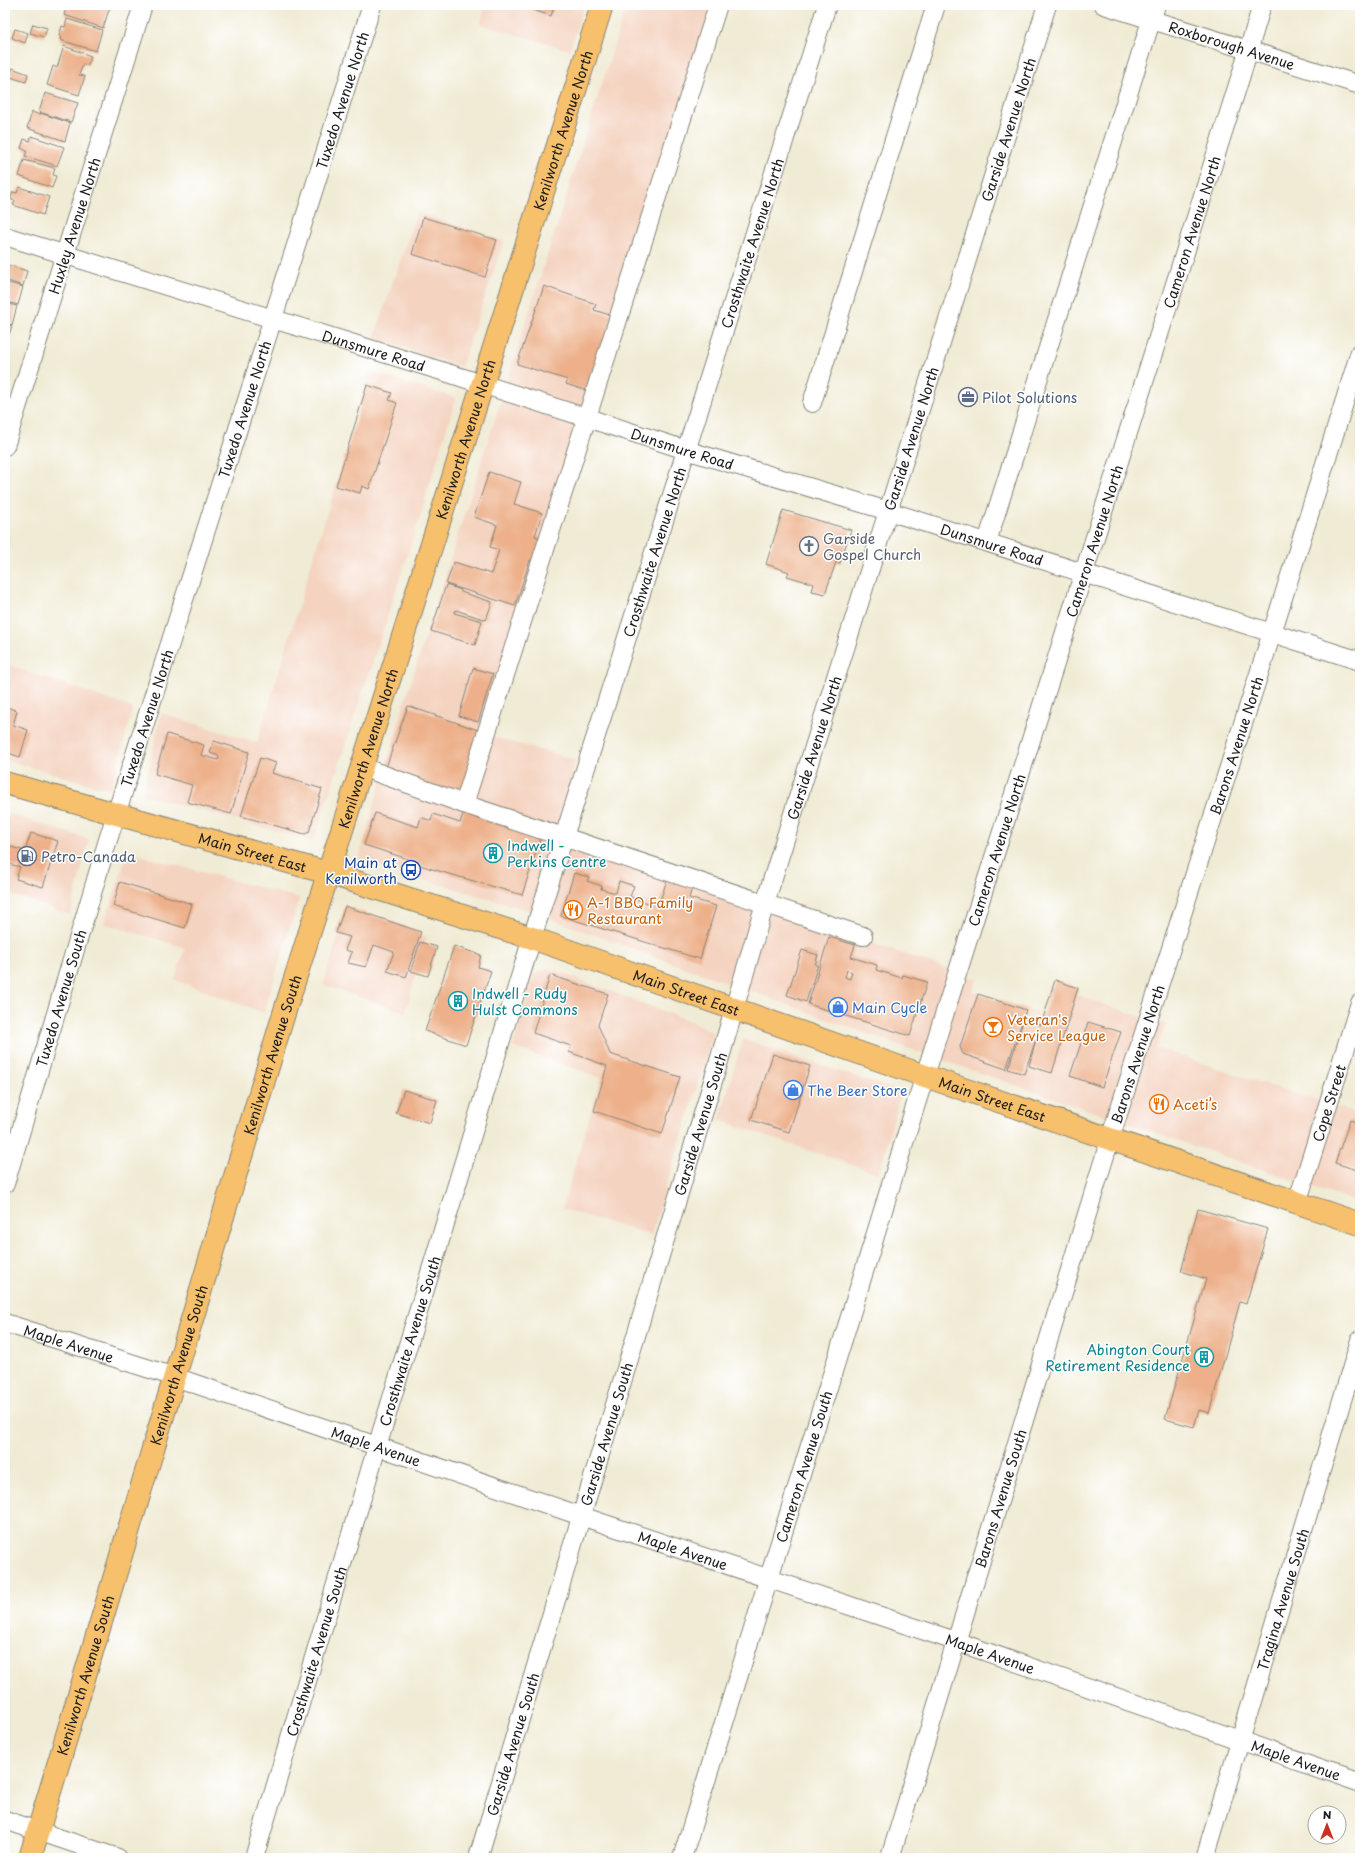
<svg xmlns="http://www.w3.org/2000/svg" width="1365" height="1863" font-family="'Playpen Sans',sans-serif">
	<rect width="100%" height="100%" fill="#fff"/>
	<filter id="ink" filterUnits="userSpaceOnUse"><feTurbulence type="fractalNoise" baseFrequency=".025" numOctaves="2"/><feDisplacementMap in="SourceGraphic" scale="8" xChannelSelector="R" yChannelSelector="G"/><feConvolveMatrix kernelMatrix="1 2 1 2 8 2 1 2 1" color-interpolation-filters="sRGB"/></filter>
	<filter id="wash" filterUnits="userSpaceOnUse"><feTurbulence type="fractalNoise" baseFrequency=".012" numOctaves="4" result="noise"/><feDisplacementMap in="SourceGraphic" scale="16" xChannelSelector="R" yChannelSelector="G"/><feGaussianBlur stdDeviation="0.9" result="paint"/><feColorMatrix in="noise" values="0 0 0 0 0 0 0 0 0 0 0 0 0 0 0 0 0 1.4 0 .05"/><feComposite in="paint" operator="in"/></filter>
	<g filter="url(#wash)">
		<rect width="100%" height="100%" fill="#f0ebd4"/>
		<!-- built -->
		<path fill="#f4d3c0" d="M 486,5 L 584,5 L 570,50 L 480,24 Z
			M 627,5 L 726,5 L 486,735 L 576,760 L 553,834 L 977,979 L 973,992 L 1042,1013 L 1049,986 L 1166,1025 L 1156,1048 L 1360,1115 L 1360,1203 L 907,1048 L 520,908 L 358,860 L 403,707 Z
			M 417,212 L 504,241 L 461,367 L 374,338 Z
			M 370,372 L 456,398 L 418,523 L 314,841 L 143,795 L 161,713 L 257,743 Z
			M 5,664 L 133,708 L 111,790 L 5,760 Z
			M 5,813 L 89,839 L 70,915 L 5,892 Z
			M 128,852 L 299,898 L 264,1013 L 175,980 L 185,948 L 104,923 Z
			M 347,909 L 427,937 L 405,1012 L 323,985 Z
			M 549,968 L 697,1024 L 714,1033 L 651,1235 L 562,1209 L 601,1078 L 513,1047 L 534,975 Z
			M 743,1039 L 901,1092 L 879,1174 L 719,1120 Z"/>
		<g id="blocks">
			<!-- building -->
			<path fill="#edb08a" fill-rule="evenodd" d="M 67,5 L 102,5 L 110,7 L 103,28 L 64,15 Z
				M 524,5 L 555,5 L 551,16 L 524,7 Z
				M 67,19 L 102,30 L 96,51 L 60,40 L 61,36 L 59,36 L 62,26 L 65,27 Z
				M 33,24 L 47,28 L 44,37 L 30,33 Z
				M 15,29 L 28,33 L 25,43 L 12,38 Z
				M 64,46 L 91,56 L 88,65 L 83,64 L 79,75 L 85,76 L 79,95 L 47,85 L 53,66 L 57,68 Z
				M 12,68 L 28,74 L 26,82 L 10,77 Z
				M 45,93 L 78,103 L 71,122 L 39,112 Z
				M 32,112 L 40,115 L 40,113 L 70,123 L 65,141 L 27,128 Z
				M 31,136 L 64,147 L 57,166 L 25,156 L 27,151 L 21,148 L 24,139 L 30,141 Z
				M 24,160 L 55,168 L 53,175 L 56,176 L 52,188 L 19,176 Z
				M 19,187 L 49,197 L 43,215 L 13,205 L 15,201 L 10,199 L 13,192 L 17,193 Z
				M 423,217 L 497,240 L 485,277 L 412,254 Z
				M 5,264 L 27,271 L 23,286 L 5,280 Z
				M 5,282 L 23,287 L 18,305 L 5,301 Z
				M 544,286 L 596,304 L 594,310 L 613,316 L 587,391 L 566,384 L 568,380 L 517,364 Z
				M 5,303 L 17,306 L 12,325 L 5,323 Z
				M 5,324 L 12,326 L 5,346 Z
				M 367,385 L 392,393 L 389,400 L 397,403 L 369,489 L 362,486 L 360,493 L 336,486 Z
				M 489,472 L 521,482 L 514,504 L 542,513 L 535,536 L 543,539 L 535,562 L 530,560 L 515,606 L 446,584 L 454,562 L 491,574 L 499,550 L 490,547 L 497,525 L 474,517 Z
				M 783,510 L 851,530 L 840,563 L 836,562 L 825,594 L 812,591 L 814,584 L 787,576 L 789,572 L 766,564 Z
				M 446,585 L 461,590 L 461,592 L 492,602 L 486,620 L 456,610 L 454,613 L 482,621 L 475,645 L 431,631 Z
				M 473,668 L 493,674 L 478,722 L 459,716 Z
				M 5,706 L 17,711 L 13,725 L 28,730 L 20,757 L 5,752 Z
				M 408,706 L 484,732 L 462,797 L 385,770 Z
				M 167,734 L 204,745 L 201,755 L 218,760 L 219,756 L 210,753 L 214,741 L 249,752 L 231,814 L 187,802 L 192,785 L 155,774 Z
				M 260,758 L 276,763 L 272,773 L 322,789 L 309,832 L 305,834 L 241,816 Z
				M 465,808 L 542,834 L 522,895 L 432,869 L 417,864 L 418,862 L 364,845 L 375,813 L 418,827 L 421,817 L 431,821 L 433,814 L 460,823 Z
				M 31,833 L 58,841 L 43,887 L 16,879 L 20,867 L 5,863 L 5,845 L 25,851 Z
				M 574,873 L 589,877 L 587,881 L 602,886 L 601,889 L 616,893 L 619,881 L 634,886 L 630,897 L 648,903 L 649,900 L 659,904 L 667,880 L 692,888 L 689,898 L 716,906 L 700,959 L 561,916 Z
				M 120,882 L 192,904 L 185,928 L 113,906 Z
				M 345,906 L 421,932 L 406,977 L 387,971 L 394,952 L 374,945 L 366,967 L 348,963 L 352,952 L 345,950 L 350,937 L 336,933 Z
				M 829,937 L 855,945 L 851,957 L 877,965 L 876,970 L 902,978 L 903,975 L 927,982 L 910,1036 L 808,1004 ZM 847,970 L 852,972 L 850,979 L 845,977 Z
				M 420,942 L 437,947 L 428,976 L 411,971 Z
				M 454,946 L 481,955 L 478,967 L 491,971 L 466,1045 L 425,1031 Z
				M 802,950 L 818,955 L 815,965 L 818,965 L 806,1002 L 787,995 Z
				M 550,975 L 608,994 L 598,1025 L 610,1054 L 680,1077 L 662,1134 L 594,1111 L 607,1066 L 569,1052 L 571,1046 L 533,1033 Z
				M 1055,980 L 1078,988 L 1052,1073 L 1029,1066 L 1036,1039 L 1024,1074 L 1008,1069 L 1024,1019 L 1041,1025 Z
				M 978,994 L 1026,1010 L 1006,1069 L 963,1054 L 960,1047 Z
				M 1088,1022 L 1121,1032 L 1102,1087 L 1070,1076 Z
				M 773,1054 L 810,1066 L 789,1132 L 751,1120 Z
				M 404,1090 L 437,1100 L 430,1123 L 396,1113 Z
				M 1350,1120 L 1360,1124 L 1360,1171 L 1335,1163 Z
				M 1198,1209 L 1268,1229 L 1246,1304 L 1240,1302 L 1209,1413 L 1199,1410 L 1194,1427 L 1165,1419 L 1206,1279 L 1181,1271 Z"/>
		</g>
	</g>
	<g filter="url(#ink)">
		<use href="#blocks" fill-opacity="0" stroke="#868478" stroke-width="1"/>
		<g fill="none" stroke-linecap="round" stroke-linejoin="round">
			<defs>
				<g id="minor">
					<path id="s1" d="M 1104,5 L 1360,85"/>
					<path id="s2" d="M 5,236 L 451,374 L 686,450 L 888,511 L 1360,661"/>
					<path d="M 812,403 L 936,5"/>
					<path id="s3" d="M 5,446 L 143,5"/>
					<path d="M 987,542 L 1156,5"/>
					<path d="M 362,767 L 464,804 L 863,936"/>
					<path d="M 464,804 L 718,5"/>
					<path id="s4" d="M 5,1184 L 107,843 L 372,5"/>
					<path id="s5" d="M 1297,1203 L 1360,1003"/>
					<path id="s6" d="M 5,1323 L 175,1377 L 581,1516 L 955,1641 L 1360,1782"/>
					<path d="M 5,1820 L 118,1858"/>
					<path id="s7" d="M 254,1858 L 377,1447 L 532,938 L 827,5"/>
					<path id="s8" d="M 478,1858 L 719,1061 L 765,903 L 1047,5"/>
					<path id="s9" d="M 682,1858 L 916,1104 L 1241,75 L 1262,5"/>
					<path id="s10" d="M 890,1858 L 1110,1139 L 1272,633 L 1360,352"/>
					<path id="s11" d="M 1205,1858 L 1360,1340"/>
				</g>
				<g id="major">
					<path id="s12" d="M 5,783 L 328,873 L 532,938 L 925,1076 L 1360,1224"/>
					<path id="s13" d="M 30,1858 L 282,1020 L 602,5"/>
				</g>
			</defs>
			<!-- minor casing -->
			<use href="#minor" stroke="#868478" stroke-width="20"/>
			<!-- major casing -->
			<use href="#major" stroke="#868478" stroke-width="24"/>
			<!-- minor -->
			<use href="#minor" stroke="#fff" stroke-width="18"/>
			<!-- major -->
			<use href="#major" stroke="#f7c06c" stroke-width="22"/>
		</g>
	</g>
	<!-- icons -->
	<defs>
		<symbol id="office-ring" viewBox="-11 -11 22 22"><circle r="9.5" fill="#fff" stroke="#5c6f8a" stroke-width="1.5"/><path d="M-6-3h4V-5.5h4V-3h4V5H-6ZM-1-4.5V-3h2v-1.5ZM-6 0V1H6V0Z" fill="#5c6f8a"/></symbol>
		<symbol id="church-ring" viewBox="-11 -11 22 22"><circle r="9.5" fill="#fff" stroke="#6b7280" stroke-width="1.5"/><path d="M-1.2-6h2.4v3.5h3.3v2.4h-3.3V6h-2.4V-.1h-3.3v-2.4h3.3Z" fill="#6b7280"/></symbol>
		<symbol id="building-ring" viewBox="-11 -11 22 22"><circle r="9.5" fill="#fff" stroke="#0f9aa8" stroke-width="1.5"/><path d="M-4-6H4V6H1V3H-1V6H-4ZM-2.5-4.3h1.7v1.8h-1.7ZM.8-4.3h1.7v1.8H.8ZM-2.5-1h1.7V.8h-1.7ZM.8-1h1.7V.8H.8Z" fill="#0f9aa8"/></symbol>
		<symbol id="fuel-ring" viewBox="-11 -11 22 22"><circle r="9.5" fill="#fff" stroke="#5c6f8a" stroke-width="1.5"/><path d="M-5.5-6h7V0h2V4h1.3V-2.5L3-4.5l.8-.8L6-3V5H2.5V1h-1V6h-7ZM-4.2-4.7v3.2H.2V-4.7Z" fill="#5c6f8a"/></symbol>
		<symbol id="bus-ring" viewBox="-11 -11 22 22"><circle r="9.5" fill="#fff" stroke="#1a4fb4" stroke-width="1.5"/><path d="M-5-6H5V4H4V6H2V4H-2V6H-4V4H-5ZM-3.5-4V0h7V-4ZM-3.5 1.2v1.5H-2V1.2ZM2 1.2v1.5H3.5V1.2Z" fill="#1a4fb4"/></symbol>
		<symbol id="restaurant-ring" viewBox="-11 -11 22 22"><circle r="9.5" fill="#fff" stroke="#e8710a" stroke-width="1.5"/><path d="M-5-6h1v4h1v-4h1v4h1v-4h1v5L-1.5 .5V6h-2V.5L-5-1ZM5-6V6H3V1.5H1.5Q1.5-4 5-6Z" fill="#e8710a"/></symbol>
		<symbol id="shop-ring" viewBox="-11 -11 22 22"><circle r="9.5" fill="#fff" stroke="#3f7fe0" stroke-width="1.5"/><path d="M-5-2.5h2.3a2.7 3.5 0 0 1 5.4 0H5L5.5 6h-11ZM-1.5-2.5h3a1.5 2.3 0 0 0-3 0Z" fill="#3f7fe0"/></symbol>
		<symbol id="bar-ring" viewBox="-11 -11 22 22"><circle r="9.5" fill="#fff" stroke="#e8710a" stroke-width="1.5"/><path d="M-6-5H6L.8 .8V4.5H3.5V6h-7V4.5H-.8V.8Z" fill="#e8710a"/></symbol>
	</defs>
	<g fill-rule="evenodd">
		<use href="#office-ring" x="957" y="386" width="22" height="22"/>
		<use href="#church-ring" x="798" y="535" width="22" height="22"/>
		<use href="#building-ring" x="482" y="842" width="22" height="22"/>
		<use href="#fuel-ring" x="16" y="845" width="22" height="22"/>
		<use href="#bus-ring" x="400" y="859" width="22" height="22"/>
		<use href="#restaurant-ring" x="562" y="899" width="22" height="22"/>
		<use href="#building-ring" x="447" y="990" width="22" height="22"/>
		<use href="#shop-ring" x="827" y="996" width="22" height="22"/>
		<use href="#bar-ring" x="982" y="1016" width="22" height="22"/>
		<use href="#shop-ring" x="782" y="1079" width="22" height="22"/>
		<use href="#restaurant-ring" x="1148" y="1093" width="22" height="22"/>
		<use href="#building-ring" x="1193" y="1346" width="22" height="22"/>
	</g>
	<g text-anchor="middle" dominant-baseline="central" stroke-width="3" stroke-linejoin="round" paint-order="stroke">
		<!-- street labels -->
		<g font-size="14" fill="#1c1c1c" stroke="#fff">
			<text stroke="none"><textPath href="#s1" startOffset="134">Roxborough Avenue</textPath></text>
			<text stroke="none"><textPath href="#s4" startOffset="1135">Tuxedo Avenue North</textPath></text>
			<text stroke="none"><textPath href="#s8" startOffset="1808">Garside Avenue North</textPath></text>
			<text stroke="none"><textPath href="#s13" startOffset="1808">Kenilworth Avenue North</textPath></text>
			<text stroke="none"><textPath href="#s3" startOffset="231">Huxley Avenue North</textPath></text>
			<text stroke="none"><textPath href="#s9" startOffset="1704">Cameron Avenue North</textPath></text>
			<text stroke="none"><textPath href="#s7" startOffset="1690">Crosthwaite Avenue North</textPath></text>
			<text stroke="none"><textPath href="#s2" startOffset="386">Dunsmure Road</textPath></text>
			<text stroke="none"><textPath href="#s4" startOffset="811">Tuxedo Avenue North</textPath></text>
			<text stroke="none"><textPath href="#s8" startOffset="1484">Garside Avenue North</textPath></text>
			<text stroke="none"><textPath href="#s13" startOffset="1484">Kenilworth Avenue North</textPath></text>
			<text stroke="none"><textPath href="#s2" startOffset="710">Dunsmure Road</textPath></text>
			<text stroke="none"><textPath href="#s9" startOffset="1380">Cameron Avenue North</textPath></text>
			<text stroke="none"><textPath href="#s2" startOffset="1034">Dunsmure Road</textPath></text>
			<text stroke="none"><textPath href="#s7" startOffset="1366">Crosthwaite Avenue North</textPath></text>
			<text stroke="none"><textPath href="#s4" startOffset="487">Tuxedo Avenue North</textPath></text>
			<text stroke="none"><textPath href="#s10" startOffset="1165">Barons Avenue North</textPath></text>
			<text stroke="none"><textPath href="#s8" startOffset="1160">Garside Avenue North</textPath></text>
			<text stroke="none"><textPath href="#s13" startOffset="1160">Kenilworth Avenue North</textPath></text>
			<text stroke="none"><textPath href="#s9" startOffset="1056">Cameron Avenue North</textPath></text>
			<text stroke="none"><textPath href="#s12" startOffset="257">Main Street East</textPath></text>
			<text stroke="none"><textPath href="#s12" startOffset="713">Main Street East</textPath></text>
			<text stroke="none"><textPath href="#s4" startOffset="194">Tuxedo Avenue South</textPath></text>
			<text stroke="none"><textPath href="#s10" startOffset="841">Barons Avenue North</textPath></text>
			<text stroke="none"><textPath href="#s13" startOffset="839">Kenilworth Avenue South</textPath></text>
			<text stroke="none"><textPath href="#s12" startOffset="1037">Main Street East</textPath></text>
			<text stroke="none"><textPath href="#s5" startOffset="105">Cope Street</textPath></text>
			<text stroke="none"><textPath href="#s8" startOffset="767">Garside Avenue South</textPath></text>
			<text stroke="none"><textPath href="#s7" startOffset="540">Crosthwaite Avenue South</textPath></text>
			<text stroke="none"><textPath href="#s6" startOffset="67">Maple Avenue</textPath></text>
			<text stroke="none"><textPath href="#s13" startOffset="515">Kenilworth Avenue South</textPath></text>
			<text stroke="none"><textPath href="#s8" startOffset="443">Garside Avenue South</textPath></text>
			<text stroke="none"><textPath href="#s6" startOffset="391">Maple Avenue</textPath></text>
			<text stroke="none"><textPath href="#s9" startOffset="410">Cameron Avenue South</textPath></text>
			<text stroke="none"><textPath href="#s10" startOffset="376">Barons Avenue South</textPath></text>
			<text stroke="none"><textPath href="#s6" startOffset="715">Maple Avenue</textPath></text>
			<text stroke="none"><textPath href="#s11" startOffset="270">Tragina Avenue South</textPath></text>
			<text stroke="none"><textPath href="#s7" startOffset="216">Crosthwaite Avenue South</textPath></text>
			<text stroke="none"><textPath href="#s6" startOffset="1039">Maple Avenue</textPath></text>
			<text stroke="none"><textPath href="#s13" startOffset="191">Kenilworth Avenue South</textPath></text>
			<text stroke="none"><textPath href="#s8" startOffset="119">Garside Avenue South</textPath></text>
			<text stroke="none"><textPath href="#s6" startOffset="1363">Maple Avenue</textPath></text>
		</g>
		<!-- service labels -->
		<g font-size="14" fill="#4e5e75" stroke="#fff" text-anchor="start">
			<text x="982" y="397">Pilot Solutions</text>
			<text x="41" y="856">Petro-Canada</text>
		</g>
		<!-- worship labels -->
		<g font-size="14" fill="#5b616d" stroke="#fff" text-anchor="start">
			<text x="823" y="538">Garside<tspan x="823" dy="16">Gospel Church</tspan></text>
		</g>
		<!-- culture labels -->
		<g font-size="14" fill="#0d838f" stroke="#fff" text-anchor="start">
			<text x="507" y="845">Indwell -<tspan x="507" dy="16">Perkins Centre</tspan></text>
			<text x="472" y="993">Indwell - Rudy<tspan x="472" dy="16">Hulst Commons</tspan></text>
			<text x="1190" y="1349" text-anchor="end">Abington Court<tspan x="1190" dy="16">Retirement Residence</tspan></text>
		</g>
		<!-- transit labels -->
		<g font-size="14" fill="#164399" stroke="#fff" text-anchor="end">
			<text x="397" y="862">Main at<tspan x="397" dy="16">Kenilworth</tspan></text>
		</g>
		<!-- food labels -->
		<g font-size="14" fill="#c56008" stroke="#fff" text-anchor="start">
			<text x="587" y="902">A-1 BBQ Family<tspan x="587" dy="16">Restaurant</tspan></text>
			<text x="1007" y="1019">Veteran's<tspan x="1007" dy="16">Service League</tspan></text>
			<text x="1173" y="1104">Aceti’s</text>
		</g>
		<!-- shop labels -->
		<g font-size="14" fill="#366cbe" stroke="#fff" text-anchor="start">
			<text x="852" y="1007">Main Cycle</text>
			<text x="807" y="1090">The Beer Store</text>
		</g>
	</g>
	<!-- margin -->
	<rect width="1365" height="1863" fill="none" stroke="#fff" stroke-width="20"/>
	<!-- north arrow -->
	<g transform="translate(1327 1825)"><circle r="19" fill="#ffffff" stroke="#a4a4a4"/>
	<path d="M0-3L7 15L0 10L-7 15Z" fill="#c8321e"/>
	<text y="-6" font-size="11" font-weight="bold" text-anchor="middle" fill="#1c1c1c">N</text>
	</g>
</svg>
